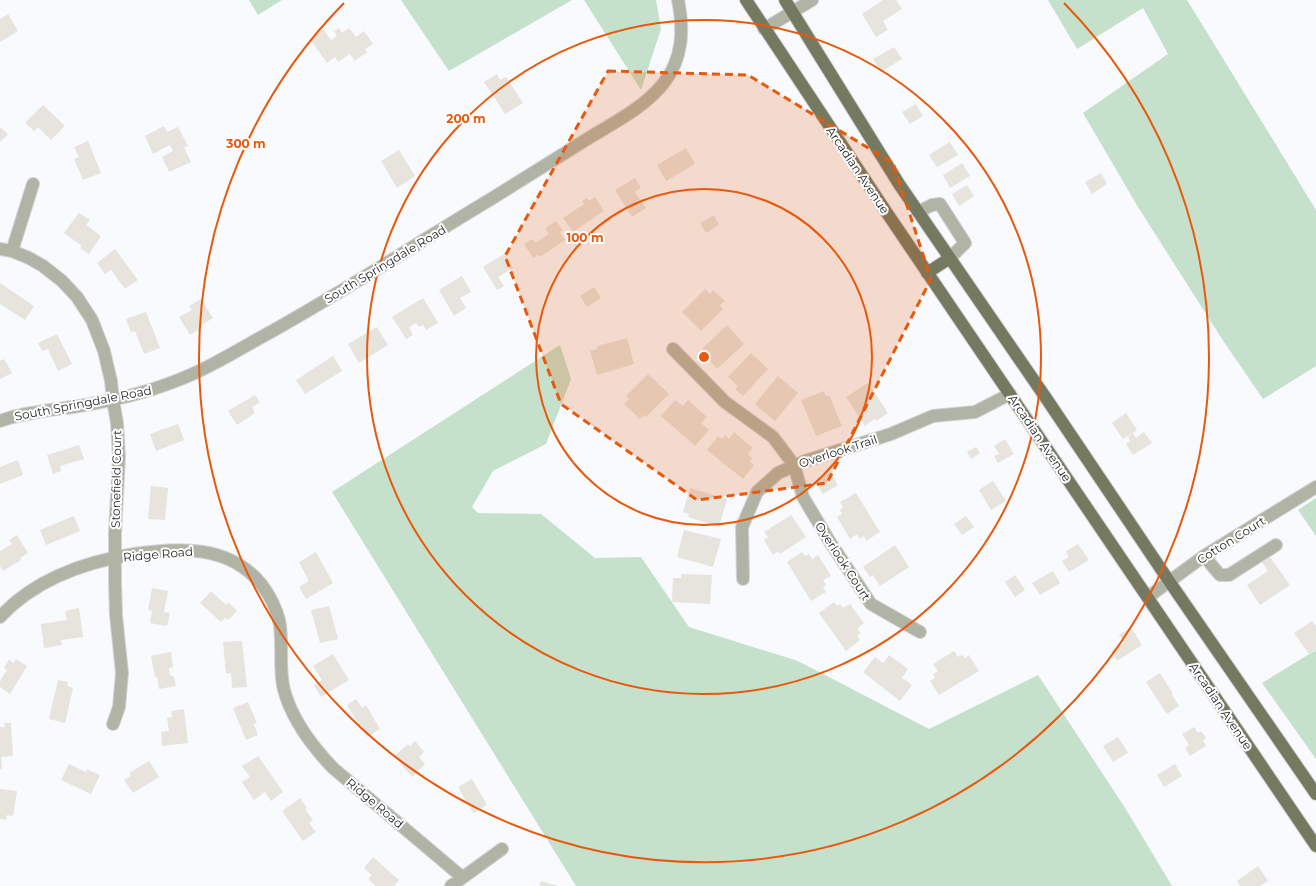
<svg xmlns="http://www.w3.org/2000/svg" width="1316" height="886" font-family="Montserrat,sans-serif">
	<rect width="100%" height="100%" fill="#f8fafe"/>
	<!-- green -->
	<path fill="#c5e0cb" d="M 249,0 L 282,0 L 258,15 Z
		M 401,0 L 572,0 L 449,71 Z
		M 584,0 L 656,0 L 661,29 L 641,90 Z
		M 1048,0 L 1187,0 L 1316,210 L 1316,366 L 1263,399 L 1222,339 L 1138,207 L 1083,113 L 1168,54 L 1143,8 L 1077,49 Z
		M 560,345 L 571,379 L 546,444 L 493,471 L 472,507 L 478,513 L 541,514 L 595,558 L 641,557 L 689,627 L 798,661 L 929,729 L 1038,675 L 1127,811 L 1172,886 L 576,886 L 332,492 Z
		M 1316,498 L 1316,536 L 1298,510 Z
		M 1316,650 L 1316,759 L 1262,683 Z"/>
	<!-- building -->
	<path fill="#e7e3dd" d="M 883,0 L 896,0 L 902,9 L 883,21 L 888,30 L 876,37 L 862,14 Z
		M 8,14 L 18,31 L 0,42 L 0,19 Z
		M 339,28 L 342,33 L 349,28 L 356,37 L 364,31 L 373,44 L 365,49 L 367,52 L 355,61 L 350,54 L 338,62 L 335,57 L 327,63 L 310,39 L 323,29 L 331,40 L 337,36 L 334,31 Z
		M 894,47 L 902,59 L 881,72 L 873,59 Z
		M 497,74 L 500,80 L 506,77 L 523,103 L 505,114 L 484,82 Z
		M 916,104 L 923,116 L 910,124 L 902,112 Z
		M 43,105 L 65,126 L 51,140 L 38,127 L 34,131 L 25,123 Z
		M 164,126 L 167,132 L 178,127 L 188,146 L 184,147 L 191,162 L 169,172 L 162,157 L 173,151 L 170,145 L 153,154 L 145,136 Z
		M 0,127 L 8,134 L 0,142 Z
		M 88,141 L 101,173 L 83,180 L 74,159 L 79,157 L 74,147 Z
		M 950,142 L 958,155 L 937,167 L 929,155 Z
		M 686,148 L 695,164 L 666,181 L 657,165 Z
		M 399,150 L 415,176 L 397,188 L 381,161 Z
		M 962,163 L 970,176 L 950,188 L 943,175 Z
		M 1101,173 L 1107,184 L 1092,194 L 1085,182 Z
		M 635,178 L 641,188 L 635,192 L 646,208 L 632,217 L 615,190 Z
		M 967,185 L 974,196 L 959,206 L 952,194 Z
		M 595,197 L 604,211 L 573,232 L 563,218 L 584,204 L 582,201 L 587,198 L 589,201 Z
		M 79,213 L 90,220 L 86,225 L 101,236 L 89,254 L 80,248 L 82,246 L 64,233 Z
		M 714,215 L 719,225 L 706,233 L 700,223 Z
		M 556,221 L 563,230 L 560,232 L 565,240 L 540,257 L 538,255 L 533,258 L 524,244 L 532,239 L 535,243 L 549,234 L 545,228 Z
		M 115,249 L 138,280 L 125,289 L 111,270 L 105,274 L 97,263 Z
		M 504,254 L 513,268 L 498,277 L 504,286 L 497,290 L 483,267 Z
		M 462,276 L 471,292 L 460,298 L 466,308 L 454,316 L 439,290 Z
		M 0,283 L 34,306 L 25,320 L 0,304 Z
		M 594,287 L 601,298 L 587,307 L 580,296 Z
		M 705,289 L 710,294 L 713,290 L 725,301 L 720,305 L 723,309 L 701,331 L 682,312 Z
		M 423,298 L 438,323 L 426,330 L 423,325 L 419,327 L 416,323 L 409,327 L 413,335 L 406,339 L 392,317 Z
		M 201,299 L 213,318 L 198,327 L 200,329 L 190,335 L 179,317 L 192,310 L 189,306 Z
		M 146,312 L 160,348 L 144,354 L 135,331 L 131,332 L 126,319 Z
		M 727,325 L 744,344 L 717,369 L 710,361 L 711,359 L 702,349 Z
		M 377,327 L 388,345 L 359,363 L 348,344 Z
		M 57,334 L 72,364 L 58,371 L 48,349 L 42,351 L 38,343 Z
		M 627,338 L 634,364 L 597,375 L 590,351 L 597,349 L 597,346 Z
		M 751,353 L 768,369 L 743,396 L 735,389 L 738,386 L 728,377 Z
		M 333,356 L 342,371 L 305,394 L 296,380 Z
		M 4,359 L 12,373 L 0,379 L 0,361 Z
		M 648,374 L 669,394 L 646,417 L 644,415 L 640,419 L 624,404 L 629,399 L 626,396 Z
		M 778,376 L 798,393 L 775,421 L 755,404 Z
		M 868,383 L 888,413 L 876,421 L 874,419 L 865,426 L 846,397 Z
		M 824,391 L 826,396 L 829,395 L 842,426 L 816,436 L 801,400 Z
		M 255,395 L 260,402 L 252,407 L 255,413 L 237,425 L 228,411 Z
		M 675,400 L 683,406 L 688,400 L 707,417 L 701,423 L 709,430 L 695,446 L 661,416 Z
		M 1126,413 L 1137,430 L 1123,439 L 1112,423 Z
		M 178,424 L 184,440 L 156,451 L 150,434 Z
		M 734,432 L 753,448 L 748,454 L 752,458 L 750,461 L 754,465 L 743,479 L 707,450 L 718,436 L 722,439 L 725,435 L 729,439 Z
		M 1144,432 L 1152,443 L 1133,455 L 1126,444 L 1130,441 L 1128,437 L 1133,433 L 1136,438 Z
		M 1005,439 L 1014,454 L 998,463 L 994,456 L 999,454 L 994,446 Z
		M 79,445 L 84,459 L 60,466 L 61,471 L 53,474 L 47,455 Z
		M 976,447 L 980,453 L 971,459 L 967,452 Z
		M 18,460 L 23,475 L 0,484 L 0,467 Z
		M 830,472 L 838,485 L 823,494 L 815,482 Z
		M 993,481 L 1006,501 L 991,510 L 979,490 Z
		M 151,486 L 168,488 L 165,520 L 148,519 Z
		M 690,488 L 727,499 L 719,527 L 688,517 L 689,514 L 683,512 Z
		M 856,493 L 880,532 L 866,541 L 864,536 L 860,539 L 857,534 L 850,539 L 837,517 L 842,514 L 840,510 L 843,507 L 840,502 Z
		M 791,515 L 806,537 L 780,554 L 778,551 L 773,555 L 764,540 L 768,537 L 764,532 Z
		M 74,516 L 80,531 L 46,545 L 40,530 Z
		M 966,516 L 974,527 L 962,535 L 954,524 Z
		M 684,530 L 721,539 L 713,567 L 677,557 Z
		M 17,535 L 28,553 L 20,558 L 21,560 L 3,571 L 0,566 L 0,551 L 12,544 L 9,540 Z
		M 1078,544 L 1089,560 L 1069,572 L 1062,561 L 1069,557 L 1066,551 Z
		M 895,545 L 909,567 L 880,586 L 873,575 L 870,577 L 863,567 Z
		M 316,552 L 333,583 L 306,599 L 299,587 L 309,581 L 299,562 Z
		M 802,552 L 805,556 L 809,554 L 812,559 L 818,555 L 831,576 L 823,580 L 826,585 L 823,587 L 826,592 L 811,601 L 787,562 Z
		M 1270,557 L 1290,585 L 1260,605 L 1247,585 L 1268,571 L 1262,562 Z
		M 1053,571 L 1060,583 L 1040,595 L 1032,583 Z
		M 681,574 L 712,575 L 710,604 L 672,602 L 673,578 L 681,578 Z
		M 1015,575 L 1025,590 L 1015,597 L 1005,582 Z
		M 152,588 L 168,591 L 164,612 L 170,613 L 167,626 L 150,623 L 152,611 L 148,610 Z
		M 211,591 L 226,605 L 228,602 L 237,611 L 228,620 L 225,618 L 221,622 L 200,603 Z
		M 834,602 L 837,606 L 840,604 L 843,608 L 850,604 L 864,623 L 857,629 L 861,633 L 857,636 L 860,640 L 846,651 L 819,613 Z
		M 329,606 L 338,639 L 320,643 L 311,610 Z
		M 79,608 L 83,637 L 61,640 L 62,645 L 44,648 L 41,624 L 67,620 L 65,611 Z
		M 1312,621 L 1316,626 L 1316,649 L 1309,654 L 1294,633 Z
		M 1131,627 L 1142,645 L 1117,661 L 1111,651 L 1124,643 L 1119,635 Z
		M 242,641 L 247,687 L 232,688 L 231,673 L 226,674 L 223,642 Z
		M 954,651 L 958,657 L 962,655 L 965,658 L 969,655 L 979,671 L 939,695 L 930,681 L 935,678 L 933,674 L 938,671 L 933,664 Z
		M 171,652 L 173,667 L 169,668 L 170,676 L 173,675 L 176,686 L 159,689 L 157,677 L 155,677 L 151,656 Z
		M 333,654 L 349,680 L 321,697 L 314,685 L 322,680 L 313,666 Z
		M 889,655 L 908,669 L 902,678 L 912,685 L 900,701 L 863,672 L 875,657 L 883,663 Z
		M 16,659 L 27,666 L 10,694 L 0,687 L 0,681 L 7,670 L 4,668 L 9,660 L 14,663 Z
		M 1160,673 L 1173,694 L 1172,695 L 1179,706 L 1167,714 L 1146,682 Z
		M 58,680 L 68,682 L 67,686 L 73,688 L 65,723 L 49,719 Z
		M 356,699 L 362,708 L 366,705 L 380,729 L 367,737 L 347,705 Z
		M 248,702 L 257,723 L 254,724 L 258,735 L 246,740 L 233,708 Z
		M 184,709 L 188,743 L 162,746 L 161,732 L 169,731 L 167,718 L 172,717 L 171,711 Z
		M 4,723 L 11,723 L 13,756 L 1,757 L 2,769 L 0,769 L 0,727 L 5,727 Z
		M 1194,727 L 1198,733 L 1201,731 L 1206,738 L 1203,740 L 1206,746 L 1190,756 L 1185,748 L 1189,745 L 1182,734 Z
		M 1118,737 L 1128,753 L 1113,762 L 1103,746 Z
		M 415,741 L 424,752 L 419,757 L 425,764 L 412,777 L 394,756 L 408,744 L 410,746 Z
		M 258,756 L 283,792 L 271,801 L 265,792 L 254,800 L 242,782 L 250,777 L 242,766 Z
		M 149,761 L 159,777 L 133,793 L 124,780 L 131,776 L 129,773 Z
		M 69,764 L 86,772 L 87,769 L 100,775 L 91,794 L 61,780 Z
		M 1175,764 L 1182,776 L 1164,787 L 1157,775 Z
		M 472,779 L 487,805 L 473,813 L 458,787 Z
		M 0,789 L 17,791 L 13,816 L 7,815 L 6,820 L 0,819 Z
		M 300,798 L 307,808 L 305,809 L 313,820 L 309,823 L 316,832 L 303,841 L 282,811 Z
		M 373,857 L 399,880 L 394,886 L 376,886 L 368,879 L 372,875 L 364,868 Z
		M 1258,866 L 1268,881 L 1260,886 L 1240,886 L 1237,881 Z
		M 541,881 L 558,886 L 539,886 Z"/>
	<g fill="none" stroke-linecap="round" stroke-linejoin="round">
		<defs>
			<path id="minor" d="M 764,29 L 812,0
				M 918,212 L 932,205 L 940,204 L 965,243 L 950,258
				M 0,249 L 12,251 L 29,258 L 43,266 L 62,281 L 77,297 L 92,320 L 104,351 L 111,381 L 113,400 L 117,423 L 119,457 L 115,533 L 115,583 L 116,615 L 122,673 L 119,707 L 113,724
				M 12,251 L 33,184
				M 673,349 L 725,402 L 773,437 L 794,465 L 803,497 L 830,542 L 871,604 L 920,632
				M 0,421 C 25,412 53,410 79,406 C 111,401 142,394 173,382 C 206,370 236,351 267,334 C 343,292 416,244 491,199 C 525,178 558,157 592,136 C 617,121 644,107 663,84 C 683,59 684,30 678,0
				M 1204,556 L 1220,575 L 1229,575 L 1276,545
				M 743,579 L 742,527 L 757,492 L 778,473 L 805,461 L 891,434 L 933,416 L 975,412 L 1010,394
				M 1148,597 L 1204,556 L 1316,487
				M 0,617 C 35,579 84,562 134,554 C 180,547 230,545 262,585 C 270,596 276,608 279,620 C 284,643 278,667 284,690 C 292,720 312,746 333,768 L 462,877
				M 451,886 L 502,849"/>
			<path id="major" d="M 746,0 L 887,213 L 1316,846
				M 785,0 L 899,184 L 1048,401 L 1169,581 L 1316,794
				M 927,273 L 950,258"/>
		</defs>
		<!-- minor casing -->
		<use href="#minor" stroke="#d2d4d7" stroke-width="14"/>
		<!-- major casing -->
		<use href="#major" stroke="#d2d4d7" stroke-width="14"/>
		<!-- minor -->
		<use href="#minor" stroke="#b1b4a5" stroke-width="12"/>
		<!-- major -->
		<use href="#major" stroke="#747960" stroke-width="12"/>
	</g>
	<!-- marked area -->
	<path fill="#e8590c" fill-opacity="0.2" stroke="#e8590c" stroke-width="3" stroke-dasharray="8 5" stroke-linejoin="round" d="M 608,71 L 748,75 L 893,163 L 931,279 L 827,483 L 697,500 L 561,404 L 505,256 Z"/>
	<!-- distance rings -->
	<g fill="none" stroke="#e8590c" stroke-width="2">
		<circle cx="704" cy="357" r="168"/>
		<circle cx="704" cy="357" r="337"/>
		<path d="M1064 3A505 505 0 1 1 344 3"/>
	</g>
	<g text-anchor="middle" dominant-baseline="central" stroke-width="4" stroke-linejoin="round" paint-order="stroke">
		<!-- street labels -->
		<g font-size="12" fill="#242628" stroke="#fff">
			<text transform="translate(858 170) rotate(56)">Arcadian Avenue</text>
			<text transform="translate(385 264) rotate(-31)">South Springdale Road</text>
			<text transform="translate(83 403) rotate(-11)">South Springdale Road</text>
			<text transform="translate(1040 438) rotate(56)">Arcadian Avenue</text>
			<text transform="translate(838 451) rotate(-18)">Overlook Trail</text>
			<text transform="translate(116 479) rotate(-89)">Stonefield Court</text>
			<text transform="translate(1231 540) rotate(-32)">Cotton Court</text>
			<text transform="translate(158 554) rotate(-5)">Ridge Road</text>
			<text transform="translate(843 561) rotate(57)">Overlook Court</text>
			<text transform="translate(1221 706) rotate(56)">Arcadian Avenue</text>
			<text transform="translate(375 803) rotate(40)">Ridge Road</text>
		</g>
	</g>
	<circle cx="704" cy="357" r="6" fill="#e8590c" stroke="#fff" stroke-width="2"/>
	<g font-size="12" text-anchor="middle" font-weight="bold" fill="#e8590c" stroke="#fff" stroke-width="4" stroke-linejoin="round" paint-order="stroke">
		<text x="466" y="123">200 m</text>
		<text x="246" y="148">300 m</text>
		<text x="585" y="242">100 m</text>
	</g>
</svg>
